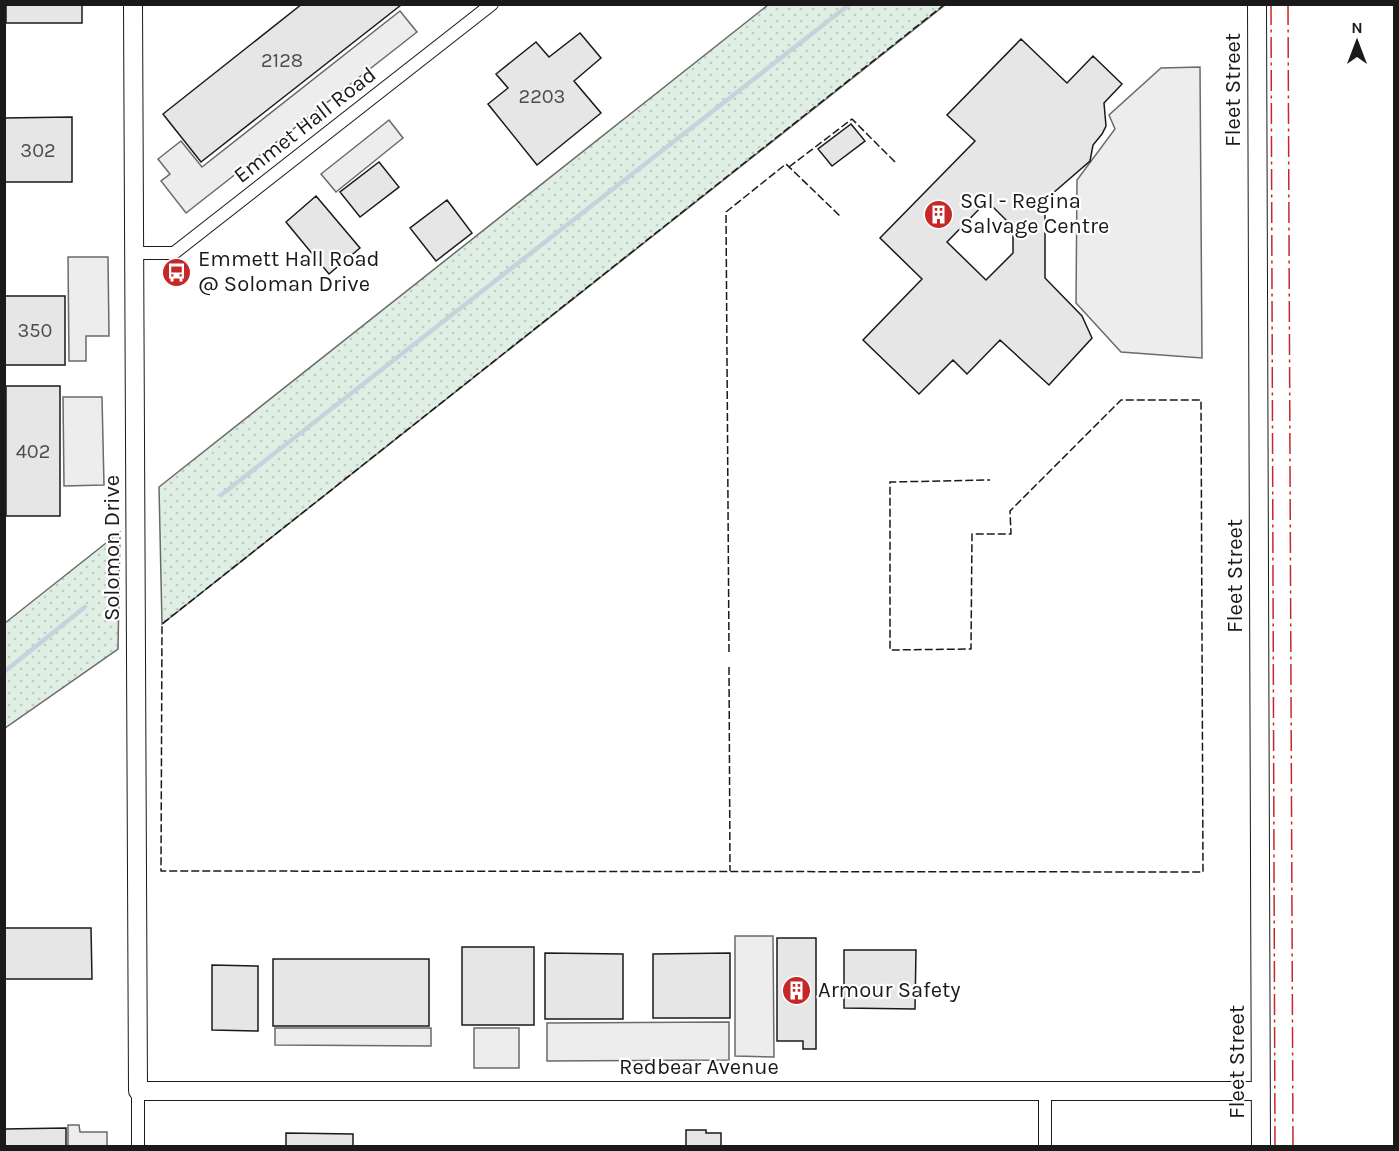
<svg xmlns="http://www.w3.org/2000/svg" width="1399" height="1151" font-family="Karla,sans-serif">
	<defs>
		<pattern id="grass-dots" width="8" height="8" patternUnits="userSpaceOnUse" patternTransform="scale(1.5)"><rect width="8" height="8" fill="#e0efe3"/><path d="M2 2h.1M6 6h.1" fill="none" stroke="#c0ccc2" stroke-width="1.8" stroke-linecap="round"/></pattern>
	</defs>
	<rect width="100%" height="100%" fill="#fff"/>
	<!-- grass -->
	<path fill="url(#grass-dots)" stroke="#6a6a6a" stroke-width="1.5" d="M 768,5 L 945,5 L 162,624 L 159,487 Z
		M 120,532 L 118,649 L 5,728 L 5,623 Z"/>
	<!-- parking -->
	<path fill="#ededed" stroke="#6a6a6a" stroke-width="1.5" d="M 400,11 L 417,32 L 186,213 L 161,181 L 170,174 L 158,159 L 181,141 L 202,167 Z
		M 1200,67 L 1202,358 L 1121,352 L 1076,303 L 1077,180 L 1115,129 L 1109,115 L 1161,68 Z
		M 389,120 L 403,138 L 336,192 L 321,174 Z
		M 68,257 L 108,257 L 109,336 L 86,336 L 86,361 L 69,361 Z
		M 63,397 L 102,397 L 104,485 L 64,486 Z
		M 735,936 L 773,936 L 774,1057 L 735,1056 Z
		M 729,1022 L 729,1060 L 547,1061 L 547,1023 Z
		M 275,1028 L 431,1028 L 431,1046 L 275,1045 Z
		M 474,1028 L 519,1028 L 519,1068 L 474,1068 Z
		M 68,1125 L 79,1125 L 80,1132 L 107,1132 L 107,1146 L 68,1146 Z"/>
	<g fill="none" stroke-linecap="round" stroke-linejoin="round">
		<!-- stream -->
		<path stroke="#c6d2dc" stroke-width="4.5" d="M 221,495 L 850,4
			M 4,672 L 85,607"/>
	</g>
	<!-- building -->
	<path fill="#e6e6e6" stroke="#1a1a1a" stroke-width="1.5" fill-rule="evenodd" d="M 6,4 L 82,4 L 82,23 L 6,23 Z
		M 302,4 L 401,5 L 201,162 L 163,114 Z
		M 580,33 L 601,58 L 574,81 L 601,113 L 537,165 L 488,104 L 508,88 L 496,74 L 536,42 L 549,57 Z
		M 1021,39 L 1067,83 L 1093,56 L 1122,84 L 1104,103 L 1106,126 L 1102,134 L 1093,145 L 1090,161 L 1045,200 L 1045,278 L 1082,316 L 1092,338 L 1049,385 L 1000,340 L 967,374 L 953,360 L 919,394 L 863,340 L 922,279 L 880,238 L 975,141 L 947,115 ZM 987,201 L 1013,227 L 1013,253 L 986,280 L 947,242 Z
		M 72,117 L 72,182 L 4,182 L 4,118 Z
		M 851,124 L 865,141 L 832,166 L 818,149 Z
		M 379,162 L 399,187 L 360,217 L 340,192 Z
		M 316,196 L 360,248 L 329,274 L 286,222 Z
		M 447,200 L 472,233 L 436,261 L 410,228 Z
		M 4,296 L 65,296 L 65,365 L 4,365 Z
		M 6,386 L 60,386 L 60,516 L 6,516 Z
		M 4,928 L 91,928 L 92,979 L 4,979 Z
		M 777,938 L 816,938 L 816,1049 L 803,1049 L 803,1041 L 777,1041 Z
		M 462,947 L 534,947 L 534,1025 L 462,1025 Z
		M 844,950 L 916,950 L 915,1009 L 844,1008 Z
		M 545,953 L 623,954 L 623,1019 L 545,1019 Z
		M 730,953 L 730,1018 L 653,1018 L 653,954 Z
		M 273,959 L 429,959 L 429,1026 L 273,1026 Z
		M 212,965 L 258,966 L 258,1031 L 212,1030 Z
		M 66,1128 L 66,1146 L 4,1146 L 4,1129 Z
		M 686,1130 L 706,1130 L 706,1133 L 721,1133 L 721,1146 L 686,1146 Z
		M 286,1133 L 353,1134 L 353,1146 L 286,1146 Z"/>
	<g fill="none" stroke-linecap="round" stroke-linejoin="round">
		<defs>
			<path id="street" d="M 133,253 L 174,253 L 492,4
				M 138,1091 L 138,1146
				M 1045,1146 L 1045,1091"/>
			<path id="secondary" d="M 133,4 L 138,1091 L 1261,1091
				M 1257,4 L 1261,1146"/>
		</defs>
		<!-- street casing -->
		<use href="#street" stroke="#1a1a1a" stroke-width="14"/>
		<!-- secondary casing -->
		<use href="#secondary" stroke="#1a1a1a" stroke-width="20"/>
		<!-- street -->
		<use href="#street" stroke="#fff" stroke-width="12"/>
		<!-- secondary -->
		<use href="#secondary" stroke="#fff" stroke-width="18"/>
		<!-- fence -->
		<path stroke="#1a1a1a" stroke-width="1.5" stroke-dasharray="8 3" stroke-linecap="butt" d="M 945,4 L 162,624 L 161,871 L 1203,872 L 1201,400 L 1121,400 L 1010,511 L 1011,534 L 972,534 L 971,649 L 890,650 L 890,482 L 990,480
			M 789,167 L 852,119 L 897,164
			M 729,652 L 726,212 L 786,164 L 840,216
			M 729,667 L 730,871"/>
		<!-- power -->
		<path stroke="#c62828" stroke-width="1.5" stroke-dasharray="21 4.5 3 4.5" stroke-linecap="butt" d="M 1271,4 L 1275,1146
			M 1288,4 L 1293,1146"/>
	</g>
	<!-- icons -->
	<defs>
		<symbol id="building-disc" viewBox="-11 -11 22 22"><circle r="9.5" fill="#c62828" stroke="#fff"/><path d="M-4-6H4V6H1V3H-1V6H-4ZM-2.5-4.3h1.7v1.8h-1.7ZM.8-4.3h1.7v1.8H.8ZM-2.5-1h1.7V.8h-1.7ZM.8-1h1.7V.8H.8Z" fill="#fff"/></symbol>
		<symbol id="bus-disc" viewBox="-11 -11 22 22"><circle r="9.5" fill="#c62828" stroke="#fff"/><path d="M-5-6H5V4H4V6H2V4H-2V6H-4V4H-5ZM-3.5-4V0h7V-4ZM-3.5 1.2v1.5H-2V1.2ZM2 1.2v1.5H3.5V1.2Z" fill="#fff"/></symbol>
	</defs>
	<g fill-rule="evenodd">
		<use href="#building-disc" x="922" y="198" width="33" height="33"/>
		<use href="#bus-disc" x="160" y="256" width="33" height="33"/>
		<use href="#building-disc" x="780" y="974" width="33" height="33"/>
	</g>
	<g text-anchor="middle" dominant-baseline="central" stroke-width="4.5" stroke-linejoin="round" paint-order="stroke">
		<!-- number labels -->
		<g font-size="20" fill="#4d4d4d">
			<text x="282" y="60">2128</text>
			<text x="542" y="96">2203</text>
			<text x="38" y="150">302</text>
			<text x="35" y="330">350</text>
			<text x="33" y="451">402</text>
		</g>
		<!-- street labels -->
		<g font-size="22" fill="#1a1a1a" stroke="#fff">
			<text transform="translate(1233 90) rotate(-90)">Fleet Street</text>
			<text transform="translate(305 125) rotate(-38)">Emmet Hall Road</text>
			<text transform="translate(112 548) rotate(-90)">Solomon Drive</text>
			<text transform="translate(1235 576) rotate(-90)">Fleet Street</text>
			<text transform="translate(1237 1062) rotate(-90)">Fleet Street</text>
			<text x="699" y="1067">Redbear Avenue</text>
		</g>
		<!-- poi labels -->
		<g font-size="22" fill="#1a1a1a" stroke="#fff" text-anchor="start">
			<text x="960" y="201">SGI - Regina<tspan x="960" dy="25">Salvage Centre</tspan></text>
			<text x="198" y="259">Emmett Hall Road<tspan x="198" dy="25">@ Soloman Drive</tspan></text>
			<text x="818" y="990">Armour Safety</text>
		</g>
	</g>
	<!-- border -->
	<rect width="1399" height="1151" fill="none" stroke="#1a1a1a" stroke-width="12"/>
	<!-- north arrow -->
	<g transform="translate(1357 42)" stroke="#ffffff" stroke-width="4.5" paint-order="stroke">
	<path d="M0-4.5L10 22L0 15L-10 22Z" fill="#1a1a1a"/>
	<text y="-9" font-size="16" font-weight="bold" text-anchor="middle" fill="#1a1a1a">N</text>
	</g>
</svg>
